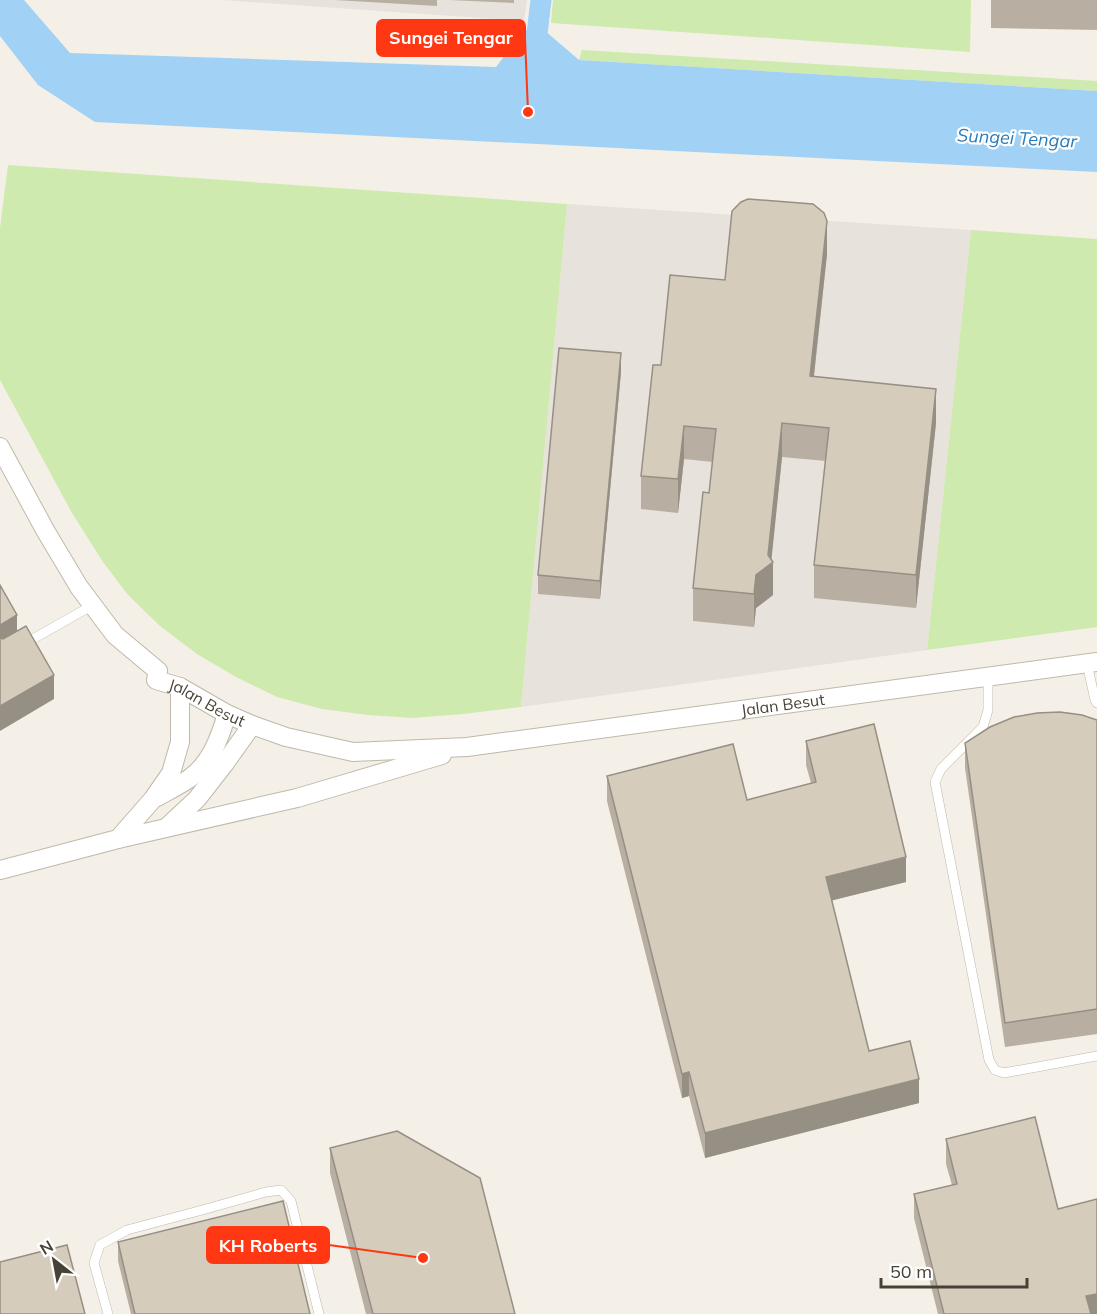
<svg xmlns="http://www.w3.org/2000/svg" width="1097" height="1314" font-family="Mulish,sans-serif">
	<rect width="100%" height="100%" fill="#f4f0e7"/>
	<!-- industrial -->
	<path fill="#e7e2dc" d="M 221,0 L 527,0 L 524,21 Z
		M 567,204 L 971,230 L 927,650 L 521,707 Z"/>
	<!-- green -->
	<path fill="#cfeaae" d="M 553,0 L 971,0 L 970,52 L 551,23 Z
		M 582,50 L 1097,81 L 1097,91 L 579,60 Z
		M 8,165 L 567,204 L 521,707 L 463,714 L 412,718 L 368,715 L 322,709 L 277,697 L 236,677 L 197,654 L 160,626 L 128,595 L 103,562 L 72,513 L 0,380 L 0,228 Z
		M 971,230 L 1097,239 L 1097,627 L 927,650 Z"/>
	<!-- water -->
	<path fill="#a1d1f4" d="M 0,0 L 24,0 L 70,53 L 496,67 L 524,30 L 544,30 L 579,60 L 1097,91 L 1097,172 L 95,122 L 38,85 L 0,36 Z"/>
	<g fill="none" stroke-linecap="round" stroke-linejoin="round">
		<!-- canal -->
		<path stroke="#a1d1f4" stroke-width="21" d="M 534,59 L 541,0"/>
		<defs>
			<path id="service" d="M 24,644 L 93,605
				M 1087,663 L 1095,700 L 1097,703
				M 988,676 L 988,710 L 983,727 L 941,769 L 935,782 L 989,1060 L 995,1070 L 1004,1073 L 1097,1056
				M 108,1314 L 94,1263 L 100,1245 L 127,1230 L 206,1209 L 266,1192 L 281,1190 L 291,1201 L 319,1314"/>
			<g id="minor">
				<path id="s1" d="M 0,447 L 45,530 L 79,587 L 115,635 L 158,671 L 156,680 L 180,687 L 227,714 L 252,725 L 286,737 L 353,752 L 467,747 L 1097,662"/>
				<path d="M 157,797 C 168,791 180,785 190,778 C 211,763 220,737 227,714"/>
				<path d="M 167,827 L 197,799 L 225,763 L 252,725"/>
				<path d="M 118,839 L 153,799 L 171,773 L 180,742 L 180,687"/>
				<path d="M 0,870 L 118,839 L 297,798 L 442,755"/>
			</g>
		</defs>
		<!-- service casing -->
		<use href="#service" stroke="#c0b8a9" stroke-width="10"/>
		<!-- minor casing -->
		<use href="#minor" stroke="#c0b8a9" stroke-width="20"/>
		<!-- service -->
		<use href="#service" stroke="#fff" stroke-width="9"/>
		<!-- minor -->
		<use href="#minor" stroke="#fff" stroke-width="18"/>
	</g>
	<!-- wall -->
	<path fill="#b8afa2" d="M 335,0 L 437,0 L 437,6 Z
		M 449,0 L 514,0 L 514,3 Z
		M 991,0 L 1097,0 L 1097,30 L 991,28 Z
		M 827,254 L 814,377 L 936,423 L 916,608 L 814,598 L 814,565 L 826,461 L 782,457 L 771,559 L 773,595 L 756,608 L 754,627 L 693,621 L 693,588 L 709,493 L 713,462 L 684,459 L 678,513 L 641,509 L 641,476 L 661,365 L 725,280 Z
		M 621,372 L 600,599 L 538,594 L 538,575 Z
		M 1097,720 L 1097,1034 L 1005,1047 L 965,768 L 965,743 Z
		M 806,741 L 906,882 L 832,900 L 869,1051 L 919,1103 L 705,1158 L 689,1096 L 682,1098 L 607,801 L 607,776 L 747,800 L 811,783 L 806,765 Z
		M 946,1139 L 1058,1209 L 1097,1314 L 938,1314 L 914,1218 L 914,1194 L 952,1185 L 946,1164 Z
		M 330,1148 L 515,1314 L 366,1314 L 330,1173 Z
		M 118,1242 L 310,1314 L 131,1314 L 118,1261 Z"/>
	<!-- shaded-wall -->
	<path fill="#968f84" d="M 827,221 L 827,254 L 810,410 L 810,376 Z
		M 621,353 L 621,372 L 600,599 L 600,581 Z
		M 936,389 L 936,423 L 916,608 L 916,575 Z
		M 782,423 L 782,457 L 771,564 L 773,562 L 773,595 L 756,608 L 754,627 L 754,594 L 756,575 L 768,555 Z
		M 684,426 L 684,459 L 678,513 L 678,479 Z
		M 17,615 L 17,640 L 0,649 L 0,625 Z
		M 54,675 L 54,699 L 0,731 L 0,706 Z
		M 906,857 L 906,882 L 826,902 L 826,877 Z
		M 689,1072 L 689,1096 L 682,1098 L 682,1074 Z
		M 919,1079 L 919,1103 L 705,1158 L 705,1133 Z
		M 1097,1294 L 1097,1314 L 1086,1314 L 1086,1296 Z"/>
	<!-- building -->
	<path fill="#d6ccbc" stroke="#968f84" stroke-width="1.5" d="M 748,199 L 813,204 L 824,213 L 827,221 L 810,376 L 936,389 L 916,575 L 814,565 L 829,428 L 782,423 L 768,555 L 773,562 L 756,575 L 754,594 L 693,588 L 703,492 L 709,493 L 716,429 L 684,426 L 678,479 L 641,476 L 653,365 L 661,365 L 670,275 L 725,280 L 732,211 L 741,202 Z
		M 559,348 L 621,353 L 600,581 L 538,575 Z
		M 0,585 L 17,615 L 0,625 Z
		M 26,626 L 54,675 L 0,706 L 0,638 L 3,639 Z
		M 1060,712 L 1082,715 L 1097,720 L 1097,1009 L 1005,1023 L 965,743 L 990,727 L 1014,717 L 1037,713 Z
		M 874,724 L 906,857 L 826,877 L 869,1051 L 910,1041 L 919,1079 L 705,1133 L 689,1072 L 682,1074 L 607,776 L 733,744 L 747,800 L 816,782 L 806,741 Z
		M 1035,1117 L 1058,1209 L 1097,1199 L 1097,1294 L 1086,1296 L 1091,1314 L 944,1314 L 914,1194 L 957,1184 L 946,1139 Z
		M 397,1131 L 480,1178 L 515,1314 L 373,1314 L 330,1148 Z
		M 283,1201 L 310,1314 L 135,1314 L 118,1242 Z
		M 67,1245 L 85,1314 L 0,1314 L 0,1262 Z"/>
	<g text-anchor="middle" dominant-baseline="central" stroke-width="4.5" stroke-linejoin="round" paint-order="stroke">
		<!-- street labels -->
		<g font-size="16" fill="#484136" stroke="#fff">
			<text stroke="none"><textPath href="#s1" startOffset="342">Jalan Besut</textPath></text>
			<text stroke="none"><textPath href="#s1" startOffset="930">Jalan Besut</textPath></text>
		</g>
		<!-- water labels -->
		<g font-size="18" font-style="italic" fill="#297bb9" stroke="#fff">
			<text transform="translate(1017 138) rotate(3)">Sungei Tengar</text>
		</g>
	</g>
	<!-- callouts -->
	<path fill="none" stroke="#ff3813" stroke-width="2" d="M528 112L525 38M423 1258L329 1245"/>
	<g fill="#ff3813" stroke="#fff" stroke-width="2">
		<circle cx="528" cy="112" r="6"/>
		<circle cx="423" cy="1258" r="6"/>
	</g>
	<g fill="#ff3813" stroke="#ff3813" stroke-width="2">
		<rect x="377" y="20" width="148" height="36" rx="6"/>
		<rect x="207" y="1227" width="122" height="36" rx="6"/>
	</g>
	<g font-size="18" text-anchor="middle" font-weight="bold" fill="#fff">
		<text x="451" y="44">Sungei Tengar</text>
		<text x="268" y="1252">KH Roberts</text>
	</g>
	<!-- north arrow -->
	<g transform="translate(54 1260) rotate(329)" stroke="#ffffff" stroke-width="4.5" paint-order="stroke">
	<path d="M0-4.5L10 22L0 15L-10 22Z" fill="#484136"/>
	<text y="-9" font-size="16" font-weight="bold" text-anchor="middle" fill="#484136">N</text>
	</g>
	<!-- scale -->
	<path d="M881 1278v9h146v-9" fill="none" stroke="#484136" stroke-width="3"/>
	<text x="890" y="1278" font-size="18" fill="#484136" stroke="#ffffff" stroke-width="4.5" paint-order="stroke">50 m</text>
</svg>
